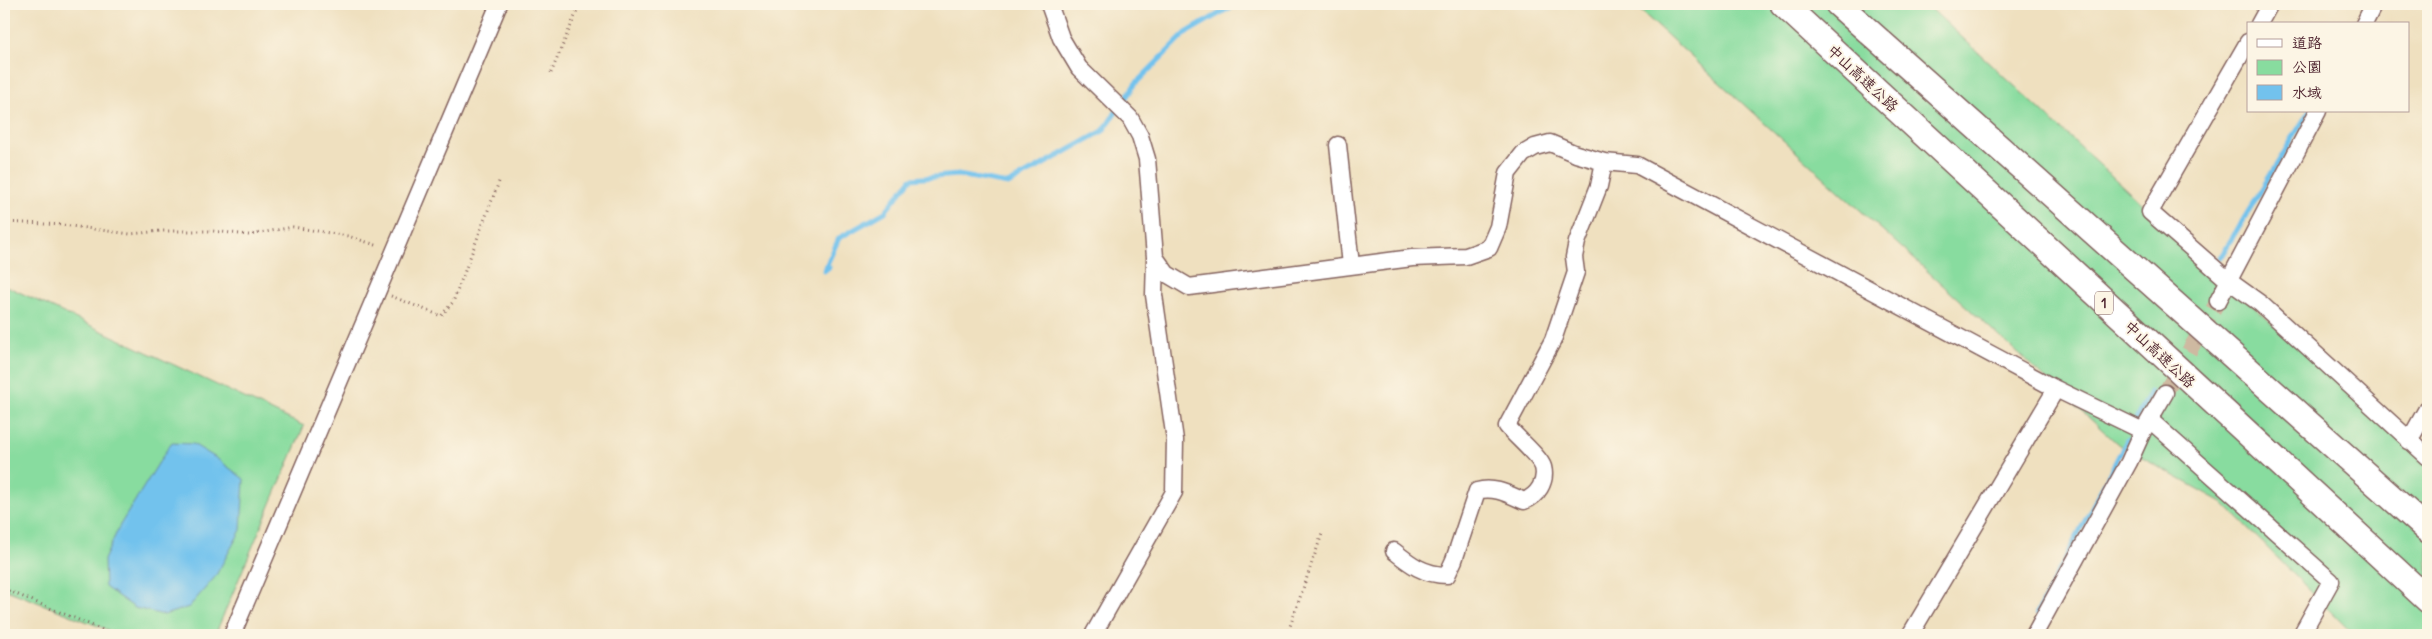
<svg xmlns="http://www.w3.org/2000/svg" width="2432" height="639" font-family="Delius,'LXGW WenKai TC',sans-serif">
	<rect width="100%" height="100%" fill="#fcf5e5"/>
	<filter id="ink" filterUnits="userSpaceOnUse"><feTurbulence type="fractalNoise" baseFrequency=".02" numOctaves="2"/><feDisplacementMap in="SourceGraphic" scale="10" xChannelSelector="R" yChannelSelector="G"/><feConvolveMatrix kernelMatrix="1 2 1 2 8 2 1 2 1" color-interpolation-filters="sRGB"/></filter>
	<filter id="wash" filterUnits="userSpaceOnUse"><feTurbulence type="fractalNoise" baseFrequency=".0096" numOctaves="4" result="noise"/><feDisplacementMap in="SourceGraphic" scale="20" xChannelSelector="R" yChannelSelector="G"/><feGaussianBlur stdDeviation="1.12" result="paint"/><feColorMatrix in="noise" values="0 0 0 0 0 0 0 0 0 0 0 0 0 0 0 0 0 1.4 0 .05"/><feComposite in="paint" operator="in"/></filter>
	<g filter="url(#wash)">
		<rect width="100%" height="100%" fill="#efe0bf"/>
		<!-- green -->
		<path fill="#88dc9f" stroke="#697e65" d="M 1633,4 L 1926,4 L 2210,267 L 2428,465 L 2428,635 L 2354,635 L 2222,502 L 2119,445 Z
			M 4,285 L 304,426 L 215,635 L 121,635 L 4,589 Z"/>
		<!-- water -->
		<path fill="#72c2ed" stroke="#5e708c" d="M 171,443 L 193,444 L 216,458 L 244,479 L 241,530 L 215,577 L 189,607 L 164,615 L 135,608 L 105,587 L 104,560 L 120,525 Z"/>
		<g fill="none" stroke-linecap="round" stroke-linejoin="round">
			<!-- stream -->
			<path stroke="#72c2ed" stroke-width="5" d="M 2220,258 L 2309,111
				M 829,267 L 824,271 L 839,238 L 885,212 L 911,179 L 958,175 L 1008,184 L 1103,131 L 1136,83 L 1186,33 L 1236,4
				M 2136,419 L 2150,392
				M 2037,613 L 2127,440"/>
		</g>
	</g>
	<g filter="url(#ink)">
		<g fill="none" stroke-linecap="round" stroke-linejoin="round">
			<!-- minor-tunnel -->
			<path stroke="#ceb9a1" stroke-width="16" stroke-dasharray="16 8" stroke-linecap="butt" d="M 2165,393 L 2218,301"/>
			<defs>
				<path id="minor" d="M 1049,4 L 1061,38 L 1079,68 L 1130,118 L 1140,136 L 1147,159 L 1155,257 L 1154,295 L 1175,440 L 1174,492 L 1093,635
					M 2259,24 L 2270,4
					M 2364,24 L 2374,4
					M 2248,42 L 2150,212 L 2229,281 L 2261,304 L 2428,457
					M 1338,145 L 1351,265
					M 1155,257 L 1167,274 L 1189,287 L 1412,258 L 1466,256 L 1489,248 L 1498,227 L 1508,173 L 1523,154 L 1535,147 L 1550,143 L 1576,154 L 1604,162 L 1637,165 L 2056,389
					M 2218,301 L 2318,111
					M 2150,420 L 2331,581 L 2301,635
					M 2409,441 L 2428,407
					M 1394,551 C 1410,564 1424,575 1447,575 L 1454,560 L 1477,491 C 1494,486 1508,494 1524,501 C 1537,496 1547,482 1543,467 C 1540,457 1515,436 1507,426 L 1553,340 L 1576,272 L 1574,257 L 1577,242 L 1599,186 L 1604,162
					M 232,635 L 499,4
					M 1910,635 L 2056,389 L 2143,431 L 2165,393
					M 2034,635 L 2129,462 L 2143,431"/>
				<path id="highway" d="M 1783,4 L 2428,600
					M 1838,4 L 2428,530"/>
			</defs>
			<!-- minor casing -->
			<use href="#minor" stroke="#84635f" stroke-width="19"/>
			<!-- highway casing -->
			<use href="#highway" stroke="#84635f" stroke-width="28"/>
			<!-- path -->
			<path stroke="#84635f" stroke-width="3" stroke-dasharray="1 4" stroke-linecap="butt" d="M 551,73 L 580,4
				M 4,222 L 63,225 L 130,234 L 162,231 L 213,231 L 249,235 L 293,227 L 348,236 L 379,246
				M 391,296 L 441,316 L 453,302 L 500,179
				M 4,589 L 115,635
				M 1287,635 L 1323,531"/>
			<!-- minor -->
			<use href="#minor" stroke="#fff" stroke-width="16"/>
			<!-- highway -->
			<use href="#highway" stroke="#fff" stroke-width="25"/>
		</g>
	</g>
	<g text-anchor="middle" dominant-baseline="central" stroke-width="4" stroke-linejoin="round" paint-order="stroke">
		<!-- shield labels -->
		<rect fill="#fcf5e5" stroke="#7f5f63" stroke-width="1" x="2095" y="291.5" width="18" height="23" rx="4"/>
		<g font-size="14" font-weight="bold" fill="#4a1f2b">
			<text x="2104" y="303">1</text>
		</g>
		<!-- street labels -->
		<g font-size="15" fill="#4a1f2b" stroke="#fcf5e5">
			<text transform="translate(1863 78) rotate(43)">中山高速公路</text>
			<text transform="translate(2160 354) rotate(43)">中山高速公路</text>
		</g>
	</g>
	<!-- margin -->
	<rect width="2432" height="639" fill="none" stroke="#fcf5e5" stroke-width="20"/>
	<!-- legend -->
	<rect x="2247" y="22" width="162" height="90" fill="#fcf5e5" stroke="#b59f9b"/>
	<rect x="2257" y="39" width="25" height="8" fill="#ffffff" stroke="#b59f9b"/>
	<text x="2292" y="48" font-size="15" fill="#4a1f2b">道路</text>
	<rect x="2257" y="60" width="25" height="15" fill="#88dc9f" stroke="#b59f9b"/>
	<text x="2292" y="72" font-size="15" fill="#4a1f2b">公園</text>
	<rect x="2257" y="85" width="25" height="15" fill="#72c2ed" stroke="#b59f9b"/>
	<text x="2292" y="98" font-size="15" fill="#4a1f2b">水域</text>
</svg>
